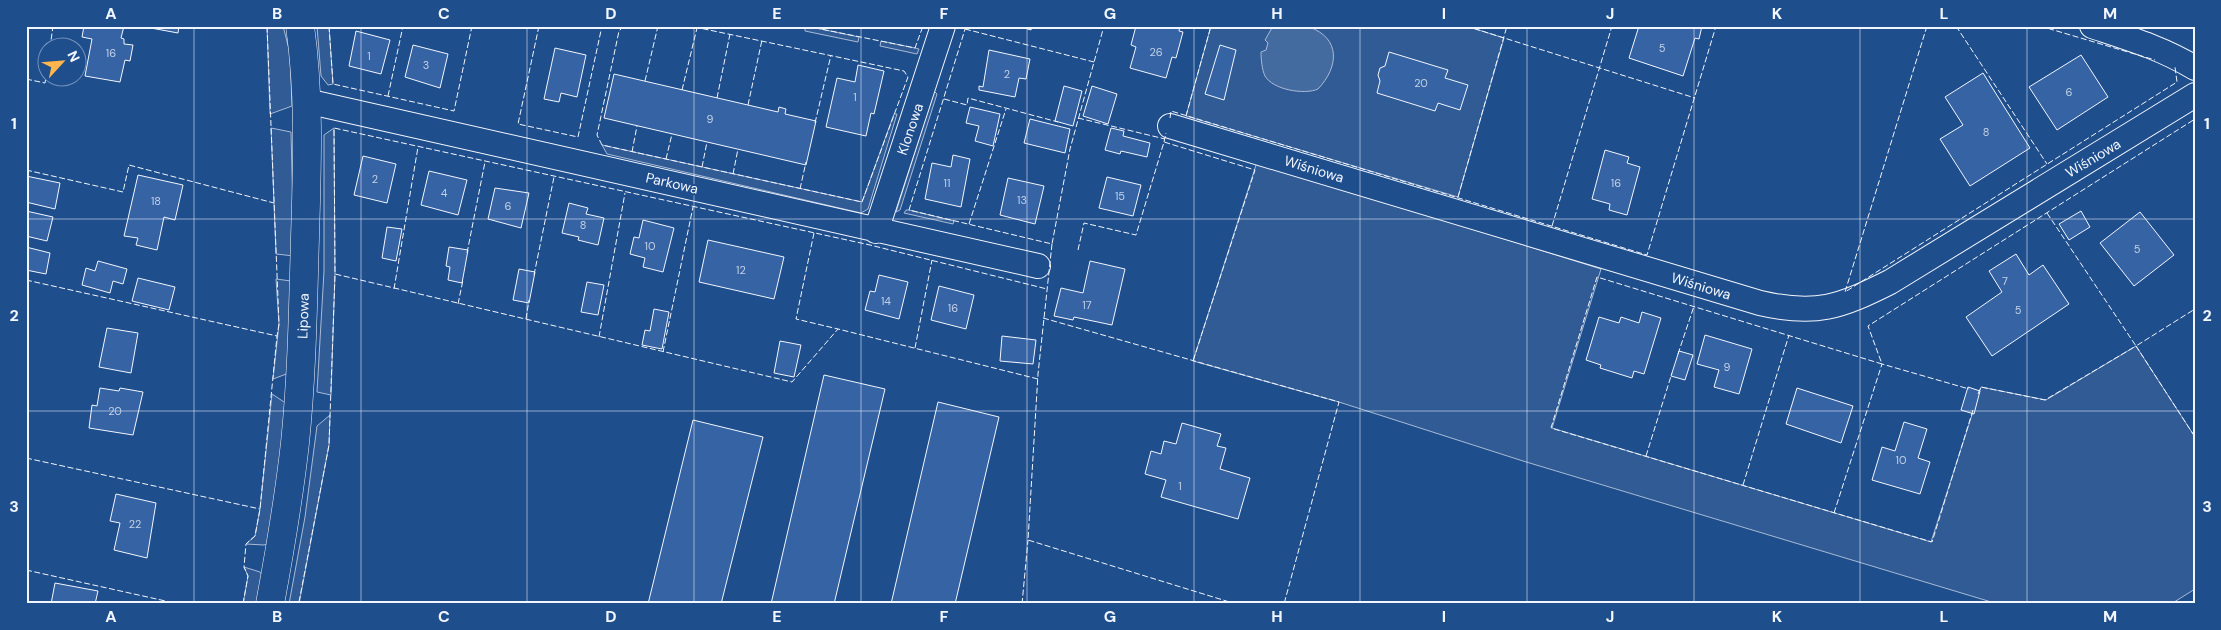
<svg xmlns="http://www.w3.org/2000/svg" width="2221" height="630" font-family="'DM Sans',sans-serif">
	<rect width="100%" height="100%" fill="#1f4e8c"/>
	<!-- built -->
	<path fill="#305b95" stroke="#a8bbd7" d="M 267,26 L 283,26 L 290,53 L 292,106 L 270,114 Z
		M 317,26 L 329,26 L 333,84 L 328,85 L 321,76 Z
		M 805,26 L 806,26 L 859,37 L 858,42 L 805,31 Z
		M 1211,26 L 1466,26 L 1504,38 L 1458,197 L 1186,116 Z
		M 881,41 L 915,48 L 919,49 L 917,54 L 880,46 Z
		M 934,91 L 937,94 L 900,210 L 896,212 Z
		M 894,114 L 897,114 L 868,209 L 861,213 L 607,154 L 602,145 L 862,202 Z
		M 271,128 L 291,132 L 294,256 L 276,254 Z
		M 334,128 L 335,274 L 331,395 L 317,392 L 324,271 L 324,135 Z
		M 1257,162 L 1601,269 L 1552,428 L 1931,542 L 1981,387 L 2046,400 L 2136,346 L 2195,437 L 2195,589 L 2171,604 L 1998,604 L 1523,461 L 1339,402 L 1193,361 Z
		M 906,210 L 909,210 L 954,221 L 953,224 L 904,213 Z
		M 276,279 L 291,281 L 289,373 L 273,379 L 279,324 Z
		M 272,394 L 287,404 L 269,543 L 264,545 L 246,544 L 255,536 L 260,509 Z
		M 330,415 L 329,445 L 299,604 L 289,604 L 305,517 L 317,426 Z
		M 244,567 L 260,572 L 263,577 L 258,604 L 243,604 L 248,576 Z"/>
	<!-- water -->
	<path fill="#446ba0" stroke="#a8bbd7" d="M 1273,26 C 1284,26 1299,24 1309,27 C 1341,38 1339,67 1318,89 C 1305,95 1273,90 1265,76 C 1262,70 1261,59 1261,52 L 1266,50 L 1268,43 L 1265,40 Z"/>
	<!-- building -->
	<path fill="#3563a3" stroke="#f2f6ff" d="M 84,26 L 124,26 L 121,38 L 124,39 L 124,44 L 133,45 L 130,61 L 125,60 L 120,82 L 85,76 L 92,39 L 82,37 Z
		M 140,26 L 179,26 L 178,33 Z
		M 1018,26 L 1032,26 L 1031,30 Z
		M 1136,26 L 1180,26 L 1179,31 L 1183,32 L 1176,58 L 1172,57 L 1166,78 L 1130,68 L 1136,47 L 1131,45 Z
		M 1639,26 L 1702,26 L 1699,39 L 1695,38 L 1683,76 L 1629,58 Z
		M 356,31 L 390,40 L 381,74 L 349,66 Z
		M 413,45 L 448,54 L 440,88 L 405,77 Z
		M 1220,45 L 1236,50 L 1224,100 L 1205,94 Z
		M 555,48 L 586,55 L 577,97 L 561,93 L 559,102 L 544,99 Z
		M 989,50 L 1030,59 L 1026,79 L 1019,78 L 1015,97 L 979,90 L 979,86 L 983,87 Z
		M 1389,52 L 1448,70 L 1445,78 L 1468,85 L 1460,110 L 1438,103 L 1435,111 L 1377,93 L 1380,81 L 1378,75 L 1380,68 L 1385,66 Z
		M 2081,55 L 2108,97 L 2057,130 L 2029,87 Z
		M 858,65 L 884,71 L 874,114 L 871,113 L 866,136 L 826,127 L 837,78 L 855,82 Z
		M 1983,73 L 2030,148 L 1970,186 L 1940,139 L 1963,125 L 1945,97 Z
		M 614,74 L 778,112 L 779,107 L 786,109 L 785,114 L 816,121 L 806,165 L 604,118 Z
		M 1064,86 L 1082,91 L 1073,126 L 1055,121 Z
		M 1092,86 L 1117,94 L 1108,124 L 1083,116 Z
		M 970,107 L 1000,114 L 993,146 L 975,141 L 979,126 L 966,123 Z
		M 1030,119 L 1070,129 L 1065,153 L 1024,143 Z
		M 1111,128 L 1124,131 L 1123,136 L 1150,143 L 1147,157 L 1121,151 L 1120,154 L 1105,150 Z
		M 1605,150 L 1629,157 L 1627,163 L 1640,167 L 1627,215 L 1609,210 L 1610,204 L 1592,199 Z
		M 953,155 L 970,159 L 961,207 L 925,199 L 932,163 L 951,167 Z
		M 363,156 L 396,164 L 387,203 L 354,195 Z
		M 429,171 L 467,180 L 458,215 L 421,205 Z
		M 138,175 L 183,185 L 175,220 L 164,217 L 157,250 L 136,245 L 138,238 L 124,236 Z
		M 26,176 L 60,183 L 55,209 L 26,202 Z
		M 1107,177 L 1141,185 L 1133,216 L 1099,208 Z
		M 1008,178 L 1044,186 L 1035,224 L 1000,215 Z
		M 495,188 L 529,193 L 521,228 L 488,219 Z
		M 569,203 L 588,208 L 586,214 L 604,218 L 598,245 L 578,240 L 579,237 L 562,233 Z
		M 26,211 L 53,217 L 47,241 L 26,236 Z
		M 2081,211 L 2090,227 L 2069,240 L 2059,224 Z
		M 2140,212 L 2174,255 L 2134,286 L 2100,243 Z
		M 643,220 L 674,228 L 663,272 L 643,267 L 645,258 L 630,254 L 634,237 L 639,238 Z
		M 387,227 L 402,229 L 396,261 L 382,258 Z
		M 708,240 L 784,257 L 774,299 L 699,282 Z
		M 26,247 L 50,253 L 46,274 L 26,270 Z
		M 449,247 L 468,250 L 462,283 L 448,280 L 450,267 L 446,266 Z
		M 2016,254 L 2029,275 L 2043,265 L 2069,304 L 1992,356 L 1966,317 L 2002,292 L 1989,271 Z
		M 98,261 L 127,269 L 123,284 L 113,281 L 110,293 L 82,285 L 86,268 L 95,271 Z
		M 1090,261 L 1125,269 L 1112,325 L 1074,317 L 1073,320 L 1054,316 L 1061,288 L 1083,293 Z
		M 519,269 L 535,272 L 529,303 L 513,300 Z
		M 879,275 L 908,282 L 899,319 L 865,310 L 870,291 L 875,292 Z
		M 138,278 L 175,287 L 169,310 L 132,301 Z
		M 587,282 L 604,285 L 598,315 L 581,312 Z
		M 939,286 L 974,295 L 966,329 L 931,320 Z
		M 654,309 L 669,312 L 662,349 L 642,345 L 645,330 L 650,331 Z
		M 1642,312 L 1661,318 L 1644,374 L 1634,371 L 1632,378 L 1600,368 L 1601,365 L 1586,360 L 1599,317 L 1619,323 L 1621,317 L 1639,323 Z
		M 107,328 L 138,333 L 131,373 L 99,367 Z
		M 1705,335 L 1752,349 L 1739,394 L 1714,387 L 1719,370 L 1697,364 Z
		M 1002,336 L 1036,340 L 1033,364 L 1000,361 Z
		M 780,341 L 801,345 L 794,377 L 774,373 Z
		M 1679,351 L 1693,355 L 1685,380 L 1671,376 Z
		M 824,375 L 885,389 L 834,604 L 771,604 Z
		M 1968,387 L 1980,391 L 1974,414 L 1961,410 Z
		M 100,388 L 119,391 L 120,388 L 143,392 L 133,435 L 89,428 L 92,405 L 97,406 Z
		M 1797,388 L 1853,406 L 1841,443 L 1786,424 Z
		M 938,402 L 999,417 L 955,604 L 891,604 Z
		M 693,420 L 763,437 L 721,604 L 648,604 Z
		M 1904,422 L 1927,429 L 1918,458 L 1930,462 L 1920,494 L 1872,480 L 1882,447 L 1895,451 Z
		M 1182,423 L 1221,434 L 1217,446 L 1226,448 L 1220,469 L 1250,478 L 1238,519 L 1161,497 L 1166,480 L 1145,474 L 1151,451 L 1161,454 L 1164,441 L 1176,444 Z
		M 116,494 L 156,503 L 147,558 L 114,550 L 120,523 L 110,521 Z
		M 55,583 L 98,591 L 95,604 L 51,604 Z"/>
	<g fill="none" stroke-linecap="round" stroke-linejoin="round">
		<defs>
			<path id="street" d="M 2092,26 C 2128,38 2162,48 2195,68
				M 306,101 L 1038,266
				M 1170,126 L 1760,303 C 1816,316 1840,307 1890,282 L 2195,95
				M 876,231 L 943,26"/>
			<path id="secondary" d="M 270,604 C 280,550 289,497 295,443 C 302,375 303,306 305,238 C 307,168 310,96 300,26"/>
		</defs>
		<!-- street casing -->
		<use href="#street" stroke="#f2f6ff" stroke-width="26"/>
		<!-- secondary casing -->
		<use href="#secondary" stroke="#f2f6ff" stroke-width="29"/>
		<!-- street -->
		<use href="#street" stroke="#1f4e8c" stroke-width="24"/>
		<!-- secondary -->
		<use href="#secondary" stroke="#1f4e8c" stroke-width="28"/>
		<!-- fence -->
		<path stroke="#f2f6ff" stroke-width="1" stroke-dasharray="6 2.5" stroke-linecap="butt" d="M 329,26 L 333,84 L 454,111 L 472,26
			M 539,26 L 518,124 L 578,137 L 602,26
			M 624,26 L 619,31 L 597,135 L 602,145 L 862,202 L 908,77 L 904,71 L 690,26
			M 806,26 L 915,48 L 923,26
			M 966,26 L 909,210 L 1052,244 L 1070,149 L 1104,26
			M 1466,26 L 1695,98
			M 1927,26 L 1845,292 L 2177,82 L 2175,67
			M 1956,26 L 2047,164
			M 2040,26 L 2155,60
			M 965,29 L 1094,62
			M 50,48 L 53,26
			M 26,79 L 45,83 L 48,66
			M 645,81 L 658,26
			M 682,90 L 697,28
			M 388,96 L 403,26
			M 717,98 L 730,34
			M 944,99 L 967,105 L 968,98 L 1058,122
			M 748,105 L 762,40
			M 1186,116 L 1211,26
			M 1078,118 L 1165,139
			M 1170,118 L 1171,111 L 1647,255 L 1716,26
			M 815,123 L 831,55
			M 1164,142 L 1166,133
			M 632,152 L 637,126
			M 666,159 L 672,134
			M 702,167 L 707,142
			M 26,170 L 123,192 L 129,165 L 274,203
			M 733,174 L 738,149
			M 800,189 L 806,162
			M 1458,197 L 1507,26
			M 2047,213 L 2136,346 L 2195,309
			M 969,224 L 1006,109
			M 1552,226 L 1612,26
			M 814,233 L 796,319 L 838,329
			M 1052,244 L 1038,374 L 1028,540 L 1236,604
			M 1078,250 L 1084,223 L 1136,235 L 1164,142 L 1255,170 L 1193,361
			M 467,253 L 485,162
			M 534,275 L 554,177
			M 26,280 L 277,336 L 279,324 L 267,26
			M 394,289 L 418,147
			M 458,304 L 463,280
			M 1043,318 L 1339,402 L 1284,604
			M 526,319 L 529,300
			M 599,337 L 625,193
			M 915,348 L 932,260
			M 663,352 L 693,207
			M 1678,354 L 1694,306
			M 1038,379 L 838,329 L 792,382 L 335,274 L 334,128 L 870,245 L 1047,289
			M 1978,394 L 1981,387 L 2045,400 L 2136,346 L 2195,437
			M 1973,410 L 1932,542 L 1551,428 L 1597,277 L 1882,364 L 1868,326 L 2195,119
			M 1646,456 L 1672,373
			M 26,458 L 260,509
			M 1743,485 L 1789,335
			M 1834,513 L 1882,364 L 1969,389
			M 26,570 L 179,604
			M 299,602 L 329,445 L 335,274
			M 243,604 L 248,576 L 244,567 L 246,544 L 255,536 L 260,509 L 277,336
			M 1022,604 L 1028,540"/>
	</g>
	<!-- grid -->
	<path fill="none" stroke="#f2f6ff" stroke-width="1" stroke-opacity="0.55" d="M 194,26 L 194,604M 361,26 L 361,604M 527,26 L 527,604M 694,26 L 694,604M 861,26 L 861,604M 1027,26 L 1027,604M 1194,26 L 1194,604M 1360,26 L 1360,604M 1527,26 L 1527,604M 1694,26 L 1694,604M 1860,26 L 1860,604M 2027,26 L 2027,604M 26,219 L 2195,219M 26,411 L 2195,411"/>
	<g text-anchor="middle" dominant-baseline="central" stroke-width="4" stroke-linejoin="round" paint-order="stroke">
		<!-- number labels -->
		<g font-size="11" fill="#c3d1e8">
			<text x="1662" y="48">5</text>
			<text x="1156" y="52">26</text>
			<text x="111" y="53">16</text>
			<text x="369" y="56">1</text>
			<text x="426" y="65">3</text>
			<text x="1007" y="74">2</text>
			<text x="1421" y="83">20</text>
			<text x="2069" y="92">6</text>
			<text x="855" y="97">1</text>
			<text x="710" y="119">9</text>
			<text x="1986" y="132">8</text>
			<text x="375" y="179">2</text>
			<text x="947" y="183">11</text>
			<text x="1616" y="183">16</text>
			<text x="444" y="193">4</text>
			<text x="1120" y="196">15</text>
			<text x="1022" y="200">13</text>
			<text x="156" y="201">18</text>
			<text x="508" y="206">6</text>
			<text x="583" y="225">8</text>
			<text x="650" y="246">10</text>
			<text x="2137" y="249">5</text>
			<text x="741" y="270">12</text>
			<text x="2005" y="281">7</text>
			<text x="886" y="301">14</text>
			<text x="1087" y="305">17</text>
			<text x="953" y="308">16</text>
			<text x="2018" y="310">5</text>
			<text x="1727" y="367">9</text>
			<text x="115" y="411">20</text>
			<text x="1901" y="460">10</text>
			<text x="1180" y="486">1</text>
			<text x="135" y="524">22</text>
		</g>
		<!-- street labels -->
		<g font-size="14" fill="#f2f6ff" stroke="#1f4e8c">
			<text transform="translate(910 129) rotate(-71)">Klonowa</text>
			<text transform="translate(2093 158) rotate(-31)">Wiśniowa</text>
			<text transform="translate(1314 169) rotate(17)">Wiśniowa</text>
			<text transform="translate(672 183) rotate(13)">Parkowa</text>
			<text transform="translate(1701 286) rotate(17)">Wiśniowa</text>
			<text transform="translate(303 316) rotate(-88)">Lipowa</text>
		</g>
	</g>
	<!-- border -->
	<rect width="2221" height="630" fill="none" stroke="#1f4e8c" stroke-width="55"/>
	<!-- north arrow -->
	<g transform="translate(62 62) rotate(64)"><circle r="24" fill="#1f4e8c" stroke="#7391ba"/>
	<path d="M0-4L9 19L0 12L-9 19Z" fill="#ffb74d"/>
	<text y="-8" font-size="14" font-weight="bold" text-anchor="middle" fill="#f2f6ff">N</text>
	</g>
	<rect x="28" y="28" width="2166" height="574" fill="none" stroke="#f2f6ff" stroke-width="2"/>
	<g font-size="16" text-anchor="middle" font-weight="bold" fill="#f2f6ff">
		<text x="111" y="19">A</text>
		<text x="277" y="19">B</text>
		<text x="444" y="19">C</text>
		<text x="611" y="19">D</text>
		<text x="777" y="19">E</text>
		<text x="944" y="19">F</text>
		<text x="1110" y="19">G</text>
		<text x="1277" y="19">H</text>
		<text x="1444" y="19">I</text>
		<text x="1610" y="19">J</text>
		<text x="1777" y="19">K</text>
		<text x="1944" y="19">L</text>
		<text x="2110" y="19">M</text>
		<text x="14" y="129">1</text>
		<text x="2207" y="129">1</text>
		<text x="14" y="321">2</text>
		<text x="2207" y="321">2</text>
		<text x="14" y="512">3</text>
		<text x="2207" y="512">3</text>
		<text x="111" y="622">A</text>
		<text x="277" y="622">B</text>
		<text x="444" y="622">C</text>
		<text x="611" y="622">D</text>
		<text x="777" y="622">E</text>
		<text x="944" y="622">F</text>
		<text x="1110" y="622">G</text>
		<text x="1277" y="622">H</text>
		<text x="1444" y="622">I</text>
		<text x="1610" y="622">J</text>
		<text x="1777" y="622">K</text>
		<text x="1944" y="622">L</text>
		<text x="2110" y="622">M</text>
	</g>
</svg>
